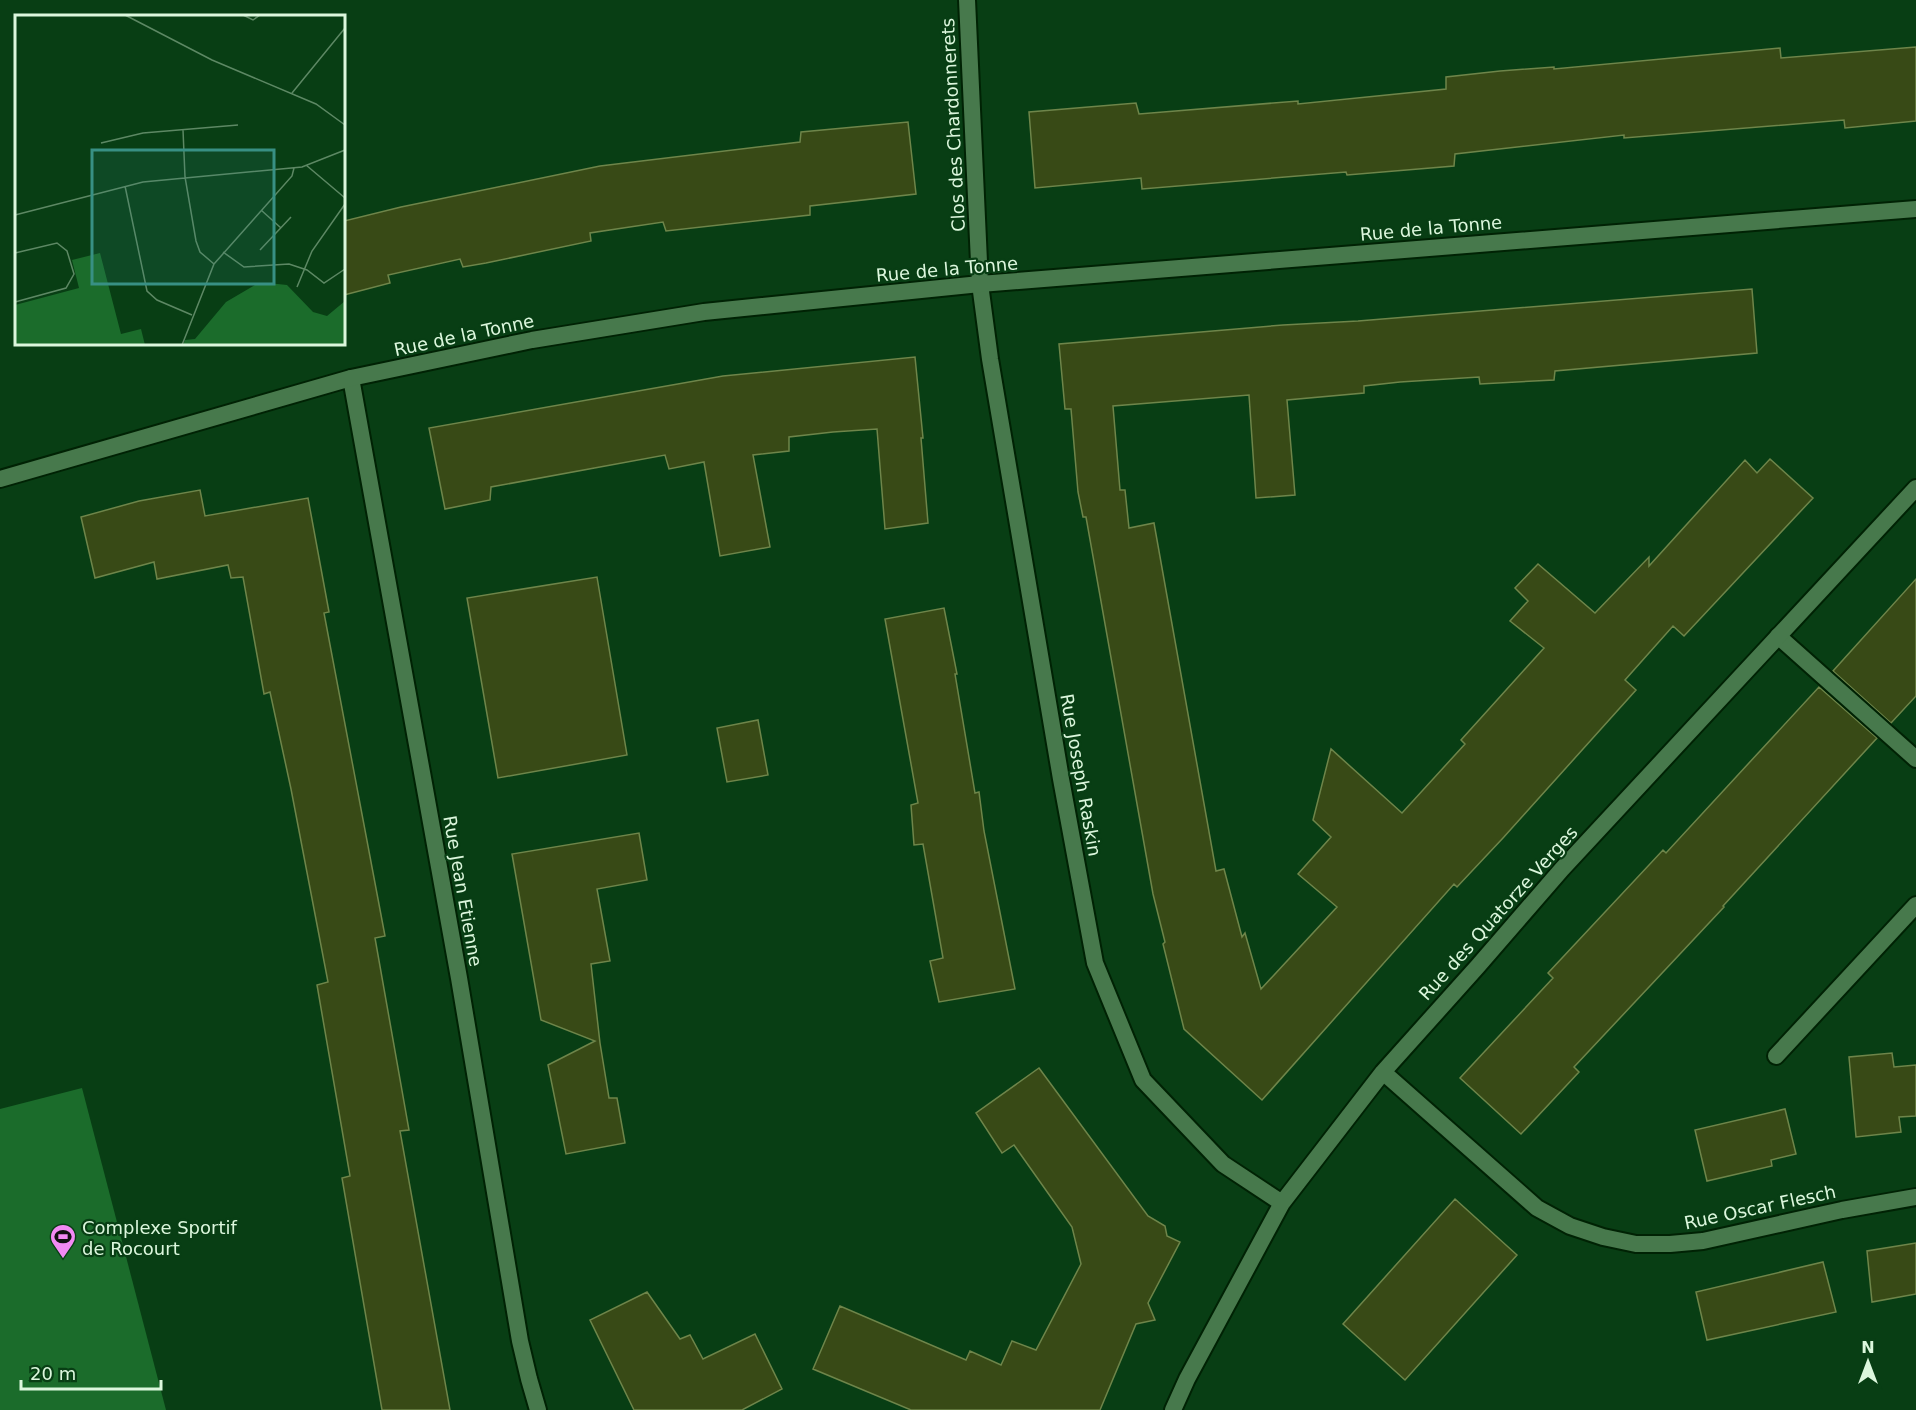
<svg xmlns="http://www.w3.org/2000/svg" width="1916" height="1410" font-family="'DejaVu Sans',sans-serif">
	<rect width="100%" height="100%" fill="#083e14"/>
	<!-- green -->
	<path fill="#1b6c2b" d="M 82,1088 L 166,1410 L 0,1410 L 0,1109 Z"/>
	<!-- building -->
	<path fill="#384a16" stroke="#6e854a" stroke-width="1.5" d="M 1916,47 L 1916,121 L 1845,128 L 1844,120 L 1624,138 L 1624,135 L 1455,154 L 1454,166 L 1347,175 L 1346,172 L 1142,189 L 1141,178 L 1035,188 L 1029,112 L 1136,103 L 1139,114 L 1298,101 L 1298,104 L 1446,89 L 1446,77 L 1500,71 L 1554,67 L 1554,69 L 1780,48 L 1781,58 Z
		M 908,122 L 916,194 L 810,206 L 810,215 L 666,231 L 663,222 L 590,233 L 591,241 L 486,263 L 463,267 L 460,259 L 388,275 L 390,283 L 344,295 L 344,221 L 401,207 L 600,166 L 800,142 L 801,132 Z
		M 1752,289 L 1757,353 L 1555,371 L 1554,380 L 1480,384 L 1479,377 L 1400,382 L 1364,386 L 1364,393 L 1287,400 L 1295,495 L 1256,498 L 1249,395 L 1113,406 L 1120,490 L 1125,490 L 1129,528 L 1154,523 L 1216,871 L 1224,869 L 1242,937 L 1245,933 L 1261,989 L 1337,907 L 1298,874 L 1331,837 L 1313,820 L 1331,749 L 1402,813 L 1465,744 L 1461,740 L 1544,648 L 1510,621 L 1528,601 L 1515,588 L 1538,564 L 1595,613 L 1649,557 L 1649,566 L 1745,460 L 1757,473 L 1770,459 L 1813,498 L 1684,636 L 1673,626 L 1625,680 L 1636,690 L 1503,838 L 1457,887 L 1454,884 L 1262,1100 L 1184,1029 L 1163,944 L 1165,942 L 1153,894 L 1086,517 L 1083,517 L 1078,492 L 1071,409 L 1065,409 L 1059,344 L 1283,325 L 1358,321 Z
		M 915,357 L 923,438 L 921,438 L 928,523 L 885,529 L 877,429 L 833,432 L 789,437 L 789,451 L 753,455 L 770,547 L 720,556 L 704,462 L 669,469 L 665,455 L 491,487 L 490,500 L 445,509 L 429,428 L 723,376 Z
		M 200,490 L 205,516 L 308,498 L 329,612 L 324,613 L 385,936 L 375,938 L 409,1130 L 400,1131 L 450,1410 L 382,1410 L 342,1178 L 350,1176 L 317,985 L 328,982 L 291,789 L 270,692 L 264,694 L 243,577 L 231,578 L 228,565 L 157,579 L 154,562 L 95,578 L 81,517 L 139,501 Z
		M 597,577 L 627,755 L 498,778 L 467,598 Z
		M 1916,579 L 1916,696 L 1891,723 L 1833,671 Z
		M 944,608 L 957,674 L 955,674 L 975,793 L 979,792 L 984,831 L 1015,989 L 939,1002 L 930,961 L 943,958 L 923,844 L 914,845 L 911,805 L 918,803 L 885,619 Z
		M 1819,687 L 1877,738 L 1723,906 L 1724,907 L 1574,1067 L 1579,1072 L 1521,1134 L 1460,1078 L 1553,978 L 1548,973 L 1663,850 L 1666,853 Z
		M 758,720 L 768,775 L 727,782 L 717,728 Z
		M 639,833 L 647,880 L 597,889 L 610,961 L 591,964 L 600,1043 L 609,1098 L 617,1098 L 625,1143 L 566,1154 L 548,1065 L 595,1041 L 541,1020 L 512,854 Z
		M 1892,1053 L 1894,1067 L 1916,1065 L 1916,1116 L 1899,1117 L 1901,1132 L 1856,1137 L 1849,1057 Z
		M 1039,1068 L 1148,1216 L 1165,1226 L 1167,1236 L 1180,1242 L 1148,1303 L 1155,1320 L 1136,1324 L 1100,1410 L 911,1410 L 813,1369 L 840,1306 L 966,1360 L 970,1351 L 1001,1365 L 1012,1341 L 1036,1350 L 1081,1264 L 1072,1227 L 1014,1145 L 1002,1153 L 976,1113 Z
		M 1785,1109 L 1796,1154 L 1771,1160 L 1772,1166 L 1707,1181 L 1695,1130 Z
		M 1455,1199 L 1517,1255 L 1405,1380 L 1343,1324 Z
		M 1916,1243 L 1916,1294 L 1872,1302 L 1867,1251 Z
		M 1823,1262 L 1836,1312 L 1707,1340 L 1696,1292 Z
		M 647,1292 L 680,1339 L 690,1335 L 703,1359 L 755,1334 L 782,1389 L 742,1410 L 634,1410 L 590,1320 Z"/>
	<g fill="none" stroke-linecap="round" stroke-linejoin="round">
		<defs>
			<path id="service" d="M 1778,636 L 1916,759
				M 1776,1056 L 1916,905"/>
			<path id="minor" d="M 967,0 L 980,284 L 990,359 L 1061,779 L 1095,963 L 1143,1080 L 1223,1164 L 1282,1203
				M 351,378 L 459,978 L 520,1341 L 529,1379 L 538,1410
				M 1383,1072 L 1537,1208 L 1570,1226 L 1603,1237 L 1636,1244 L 1670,1244 L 1703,1241 L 1842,1210 L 1916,1197
				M 1173,1410 L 1187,1379 L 1282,1203 L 1383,1072 L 1478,966 L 1562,869 L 1916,488"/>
			<path id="tertiary" d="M 0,479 L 351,378 L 532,340 L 704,312 L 980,284 L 1916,209"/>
		</defs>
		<!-- service casing -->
		<use href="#service" stroke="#002204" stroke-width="20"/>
		<!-- minor casing -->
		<use href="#minor" stroke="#002204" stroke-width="20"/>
		<!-- tertiary casing -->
		<use href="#tertiary" stroke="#002204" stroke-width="20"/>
		<!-- service -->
		<use href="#service" stroke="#47794c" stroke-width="16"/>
		<!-- minor -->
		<use href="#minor" stroke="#47794c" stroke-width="16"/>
		<!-- tertiary -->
		<use href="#tertiary" stroke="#47794c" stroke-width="16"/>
	</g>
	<!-- icons -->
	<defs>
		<symbol id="stadium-pin" viewBox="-11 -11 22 30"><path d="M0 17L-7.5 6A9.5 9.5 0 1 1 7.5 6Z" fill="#f28af3" stroke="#083e14"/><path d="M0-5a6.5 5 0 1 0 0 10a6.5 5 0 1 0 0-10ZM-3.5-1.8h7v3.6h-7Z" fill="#111"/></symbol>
	</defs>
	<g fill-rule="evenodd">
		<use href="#stadium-pin" x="48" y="1222" width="30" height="40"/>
	</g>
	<g text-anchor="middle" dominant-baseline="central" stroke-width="4.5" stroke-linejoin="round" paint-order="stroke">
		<!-- street labels -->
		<g font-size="18" fill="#dcf7dd" stroke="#083e14">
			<text transform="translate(953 125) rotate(-93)">Clos des Chardonnerets</text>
			<text transform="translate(1431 228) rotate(-5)">Rue de la Tonne</text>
			<text transform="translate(947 269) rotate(-5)">Rue de la Tonne</text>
			<text transform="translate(464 335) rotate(-12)">Rue de la Tonne</text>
			<text transform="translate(1081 775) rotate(80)">Rue Joseph Raskin</text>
			<text transform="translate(463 891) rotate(80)">Rue Jean Etienne</text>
			<text transform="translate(1498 913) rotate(-48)">Rue des Quatorze Verges</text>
			<text transform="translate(1760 1207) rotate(-12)">Rue Oscar Flesch</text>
		</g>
		<!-- poi labels -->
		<g font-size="18" fill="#dcf7dd" stroke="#083e14" text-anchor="start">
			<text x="82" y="1227">Complexe Sportif<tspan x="82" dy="21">de Rocourt</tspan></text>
		</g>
	</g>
	<!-- overview -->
	<g transform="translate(15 15)">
		<rect width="330" height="330" fill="#083e14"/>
		<path d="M 85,238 L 106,319 L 126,314 L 130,330 L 0,330 L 0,290 L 64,273 L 57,245 ZM 253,268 L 272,270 L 298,297 L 312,301 L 330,286 L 330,330 L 168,330 L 170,325 L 180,324 L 211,287 L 240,270 Z" fill="#1b6c2b"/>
		<path fill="none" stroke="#5d8864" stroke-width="1.5" d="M 110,0 L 197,45 L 301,89 L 330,110M 228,0 L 238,5 L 245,0M 277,78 L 330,13M 168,115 L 170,162 L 181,226 L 185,237 L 199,249M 86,128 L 128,118 L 223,110M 291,150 L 330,183M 110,171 L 132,276 L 142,285 L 177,300M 246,195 L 266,213M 0,200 L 128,167 L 287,152 L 330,135M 245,235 L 276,202M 208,237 L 229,252 L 274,249 L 292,255 L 309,268 L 330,254M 0,238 L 42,228 L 52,236 L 59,259 L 51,273 L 0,287M 282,272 L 297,236 L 330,189M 167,330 L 199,249 L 277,161 L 279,153"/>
		<path fill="#389084" fill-opacity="0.15" stroke="#389084" stroke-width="3" d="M 77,135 L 259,135 L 259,269 L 77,269 Z"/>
		<rect width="330" height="330" fill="none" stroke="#dcf7dd" stroke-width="3"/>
	</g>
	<!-- north arrow -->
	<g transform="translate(1868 1362)" stroke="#083e14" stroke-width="4.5" paint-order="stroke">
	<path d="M0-4.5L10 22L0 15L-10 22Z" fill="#dcf7dd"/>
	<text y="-9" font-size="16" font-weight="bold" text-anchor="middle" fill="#dcf7dd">N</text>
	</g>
	<!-- scale -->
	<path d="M21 1380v9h140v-9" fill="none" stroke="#dcf7dd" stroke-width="3"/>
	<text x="30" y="1380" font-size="18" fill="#dcf7dd" stroke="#083e14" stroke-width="4.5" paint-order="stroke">20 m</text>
</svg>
